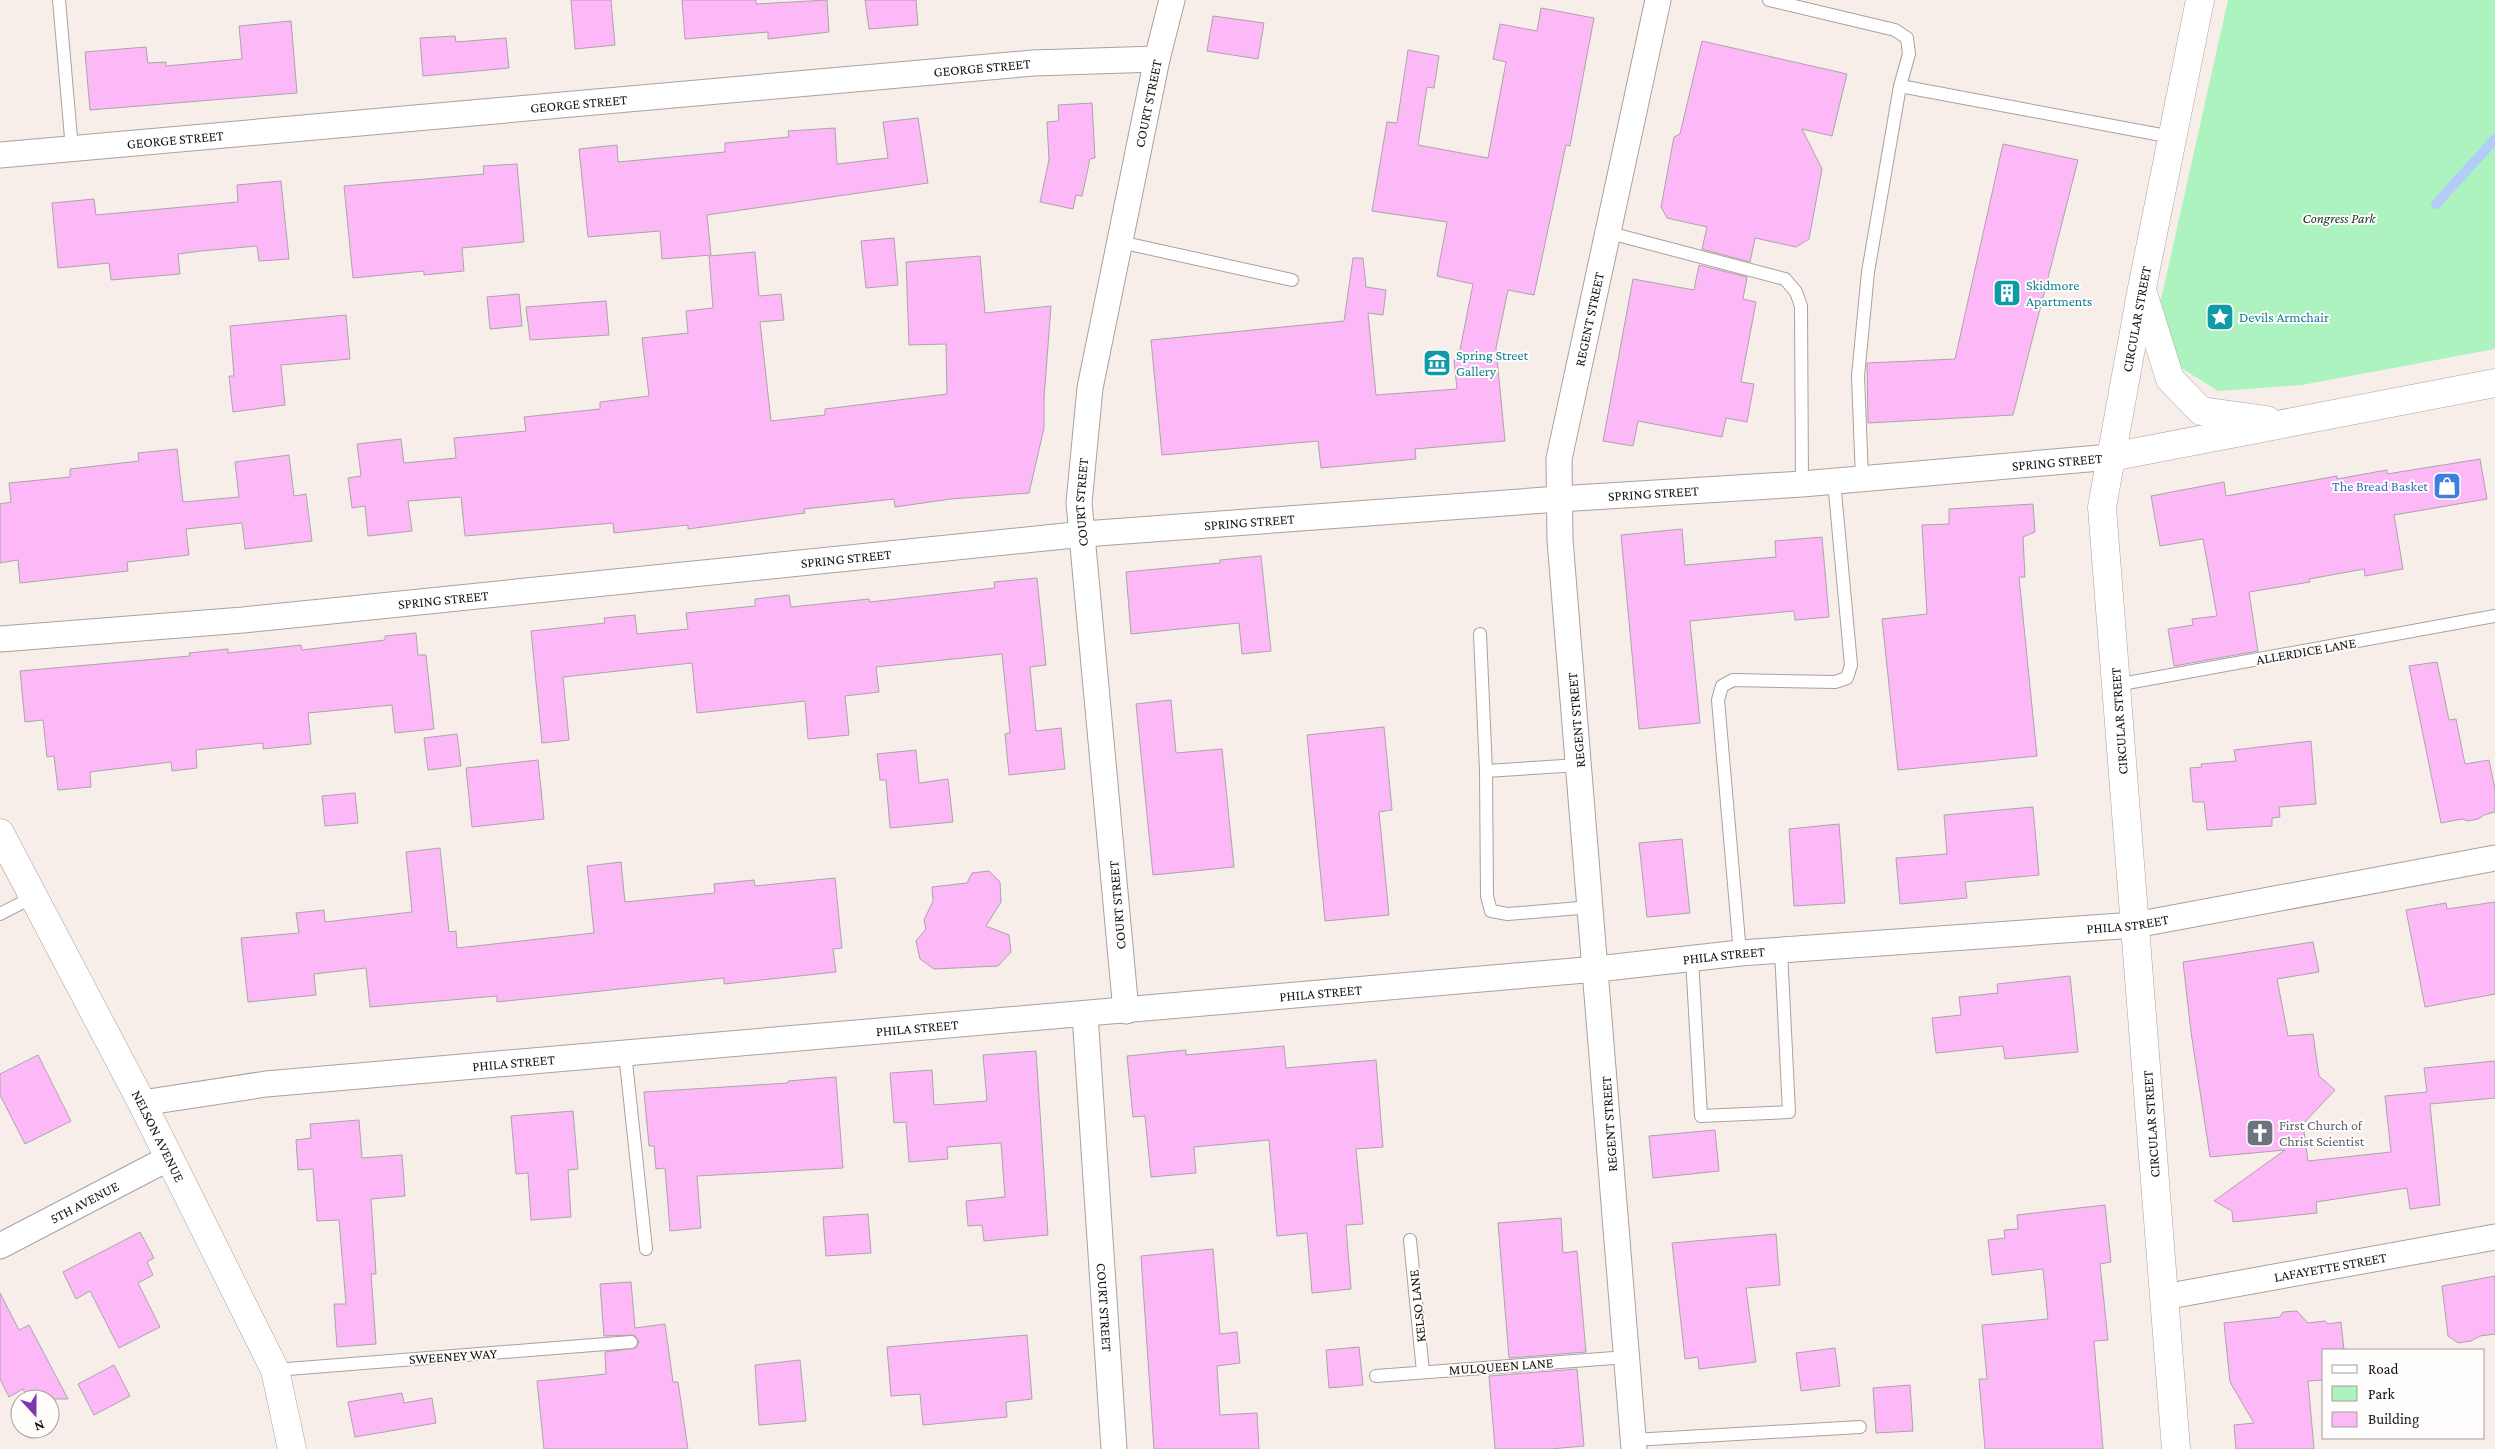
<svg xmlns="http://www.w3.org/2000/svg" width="2495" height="1449" font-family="'Crimson Pro',serif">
	<rect width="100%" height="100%" fill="#f7eeea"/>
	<!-- green -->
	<path fill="#acf3c0" d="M 2228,0 L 2495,0 L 2495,349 L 2302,385 L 2218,391 L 2178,366 L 2160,304 Z"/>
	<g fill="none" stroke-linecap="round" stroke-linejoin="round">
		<!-- stream -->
		<path stroke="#b4ccf8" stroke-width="10" d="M 2436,204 L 2495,139"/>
	</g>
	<!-- building -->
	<path fill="#fdb9f7" stroke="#aba4aa" d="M 571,0 L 611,0 L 615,45 L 575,49 Z
		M 682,0 L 756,0 L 756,4 L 827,0 L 829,32 L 768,39 L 768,32 L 685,39 Z
		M 865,0 L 916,0 L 918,25 L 869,29 Z
		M 1541,8 L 1594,18 L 1570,146 L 1566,145 L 1534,295 L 1508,290 L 1496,348 L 1505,441 L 1415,449 L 1416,459 L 1321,468 L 1318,441 L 1162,455 L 1151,340 L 1344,321 L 1353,258 L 1363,258 L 1366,287 L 1386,290 L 1383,315 L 1368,313 L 1376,395 L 1457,389 L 1454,360 L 1458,360 L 1473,284 L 1437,276 L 1447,222 L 1372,211 L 1387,122 L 1397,123 L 1408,50 L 1439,56 L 1434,88 L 1427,87 L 1418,145 L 1488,158 L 1506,62 L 1493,59 L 1500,24 L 1537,31 Z
		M 1213,16 L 1264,23 L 1258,59 L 1207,51 Z
		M 291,21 L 297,93 L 90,110 L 85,52 L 146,47 L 148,63 L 166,62 L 166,66 L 242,59 L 239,26 Z
		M 455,36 L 456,42 L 506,38 L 509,68 L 423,76 L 420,38 Z
		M 1702,41 L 1847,74 L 1832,136 L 1802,129 L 1822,169 L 1809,239 L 1796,247 L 1755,238 L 1750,262 L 1702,249 L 1707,227 L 1667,218 L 1661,207 L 1674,137 L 1680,134 Z
		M 1092,103 L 1095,158 L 1090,159 L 1082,196 L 1076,195 L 1073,209 L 1040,202 L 1049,160 L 1047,122 L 1059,121 L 1058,105 Z
		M 918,118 L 928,183 L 707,215 L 711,255 L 662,259 L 660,231 L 588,237 L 579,149 L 617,145 L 618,162 L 725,152 L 725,143 L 789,137 L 788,131 L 835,128 L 837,164 L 888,158 L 883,122 Z
		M 2003,144 L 2078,160 L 2013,415 L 1868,423 L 1867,363 L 1955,359 Z
		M 517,164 L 524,242 L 462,248 L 464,271 L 424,275 L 424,271 L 353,278 L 344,186 L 484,174 L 483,166 Z
		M 281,181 L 289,259 L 259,261 L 257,246 L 201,251 L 178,254 L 180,274 L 111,280 L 109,263 L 58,268 L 52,203 L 94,199 L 96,215 L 238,202 L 237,185 Z
		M 894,238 L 898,285 L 866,288 L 861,241 Z
		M 755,252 L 759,296 L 781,294 L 784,320 L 760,322 L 771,421 L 825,415 L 825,409 L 947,394 L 946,344 L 909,345 L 906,262 L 980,256 L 985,313 L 1051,306 L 1044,398 L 1044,428 L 1029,493 L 951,499 L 895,507 L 894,499 L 804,509 L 805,513 L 688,529 L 688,525 L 614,533 L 613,523 L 465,536 L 461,497 L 408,501 L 412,531 L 368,536 L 365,506 L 352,508 L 348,478 L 361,476 L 357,444 L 401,439 L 404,463 L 456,458 L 454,438 L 526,431 L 524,417 L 600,409 L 600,402 L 649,396 L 642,338 L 688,333 L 686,311 L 713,308 L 709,256 Z
		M 1699,265 L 1747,277 L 1743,299 L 1756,302 L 1741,382 L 1754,384 L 1747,422 L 1726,418 L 1722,437 L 1638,421 L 1633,446 L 1603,441 L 1633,279 L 1694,290 Z
		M 519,294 L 522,326 L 490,329 L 487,297 Z
		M 606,301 L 609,335 L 530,340 L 526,307 Z
		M 346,315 L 350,359 L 281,365 L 285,405 L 233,412 L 229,376 L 234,376 L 230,326 Z
		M 177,449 L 183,502 L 239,497 L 235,462 L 289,455 L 294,496 L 306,494 L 312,541 L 245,549 L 242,523 L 186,529 L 189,555 L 127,562 L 128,571 L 20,583 L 18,560 L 0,563 L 0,504 L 11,502 L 9,483 L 70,477 L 70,469 L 139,461 L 138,453 Z
		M 2480,459 L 2487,499 L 2394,515 L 2403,569 L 2365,576 L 2364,569 L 2309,579 L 2310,582 L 2249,592 L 2258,651 L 2174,666 L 2168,629 L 2193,625 L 2192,619 L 2217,616 L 2203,539 L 2160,546 L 2151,496 L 2224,482 L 2226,496 L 2337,476 L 2337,479 L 2387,470 L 2387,474 Z
		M 2033,504 L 2035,532 L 2023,537 L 2025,577 L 2019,577 L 2037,756 L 1898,770 L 1882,619 L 1927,614 L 1922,525 L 1949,524 L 1949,509 Z
		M 1682,529 L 1685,565 L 1776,557 L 1775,541 L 1822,537 L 1829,617 L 1795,620 L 1794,611 L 1690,621 L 1700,723 L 1639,729 L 1621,535 Z
		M 1261,556 L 1271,651 L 1242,654 L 1239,623 L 1131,634 L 1126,572 L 1220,563 L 1220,560 Z
		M 1037,578 L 1046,665 L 1030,667 L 1036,731 L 1061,728 L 1065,769 L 1009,775 L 1005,734 L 1010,733 L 1002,654 L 876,667 L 879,692 L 845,696 L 849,735 L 808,739 L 805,701 L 697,713 L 692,663 L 563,677 L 569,740 L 542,743 L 531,631 L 605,623 L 604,618 L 635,615 L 637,634 L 688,629 L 686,613 L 755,606 L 755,599 L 789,595 L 791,607 L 869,599 L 870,602 L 995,588 L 994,582 Z
		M 416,633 L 418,655 L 426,655 L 434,729 L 395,733 L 392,705 L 308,713 L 311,744 L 263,749 L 263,743 L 196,750 L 197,768 L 172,771 L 171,762 L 90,772 L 91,787 L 58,790 L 54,756 L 47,757 L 43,720 L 25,722 L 20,671 L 190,656 L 189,653 L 228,649 L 228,653 L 301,645 L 302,650 L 385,640 L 385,636 Z
		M 2437,662 L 2449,720 L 2456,719 L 2465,764 L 2489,760 L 2495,789 L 2495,812 L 2484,815 L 2478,819 L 2468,821 L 2462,819 L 2441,823 L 2409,666 Z
		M 1171,700 L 1176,753 L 1222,749 L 1234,867 L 1153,875 L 1136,704 Z
		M 1384,727 L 1392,810 L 1379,812 L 1389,915 L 1325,921 L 1307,735 Z
		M 457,734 L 461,766 L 428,770 L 424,738 Z
		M 2311,741 L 2316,804 L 2279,807 L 2280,817 L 2272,818 L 2272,826 L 2207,830 L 2204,802 L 2193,802 L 2190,768 L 2202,767 L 2201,764 L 2236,761 L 2234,750 Z
		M 916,750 L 919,783 L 948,779 L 953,822 L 890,828 L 886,780 L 880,780 L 877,754 Z
		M 538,760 L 544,819 L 472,827 L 466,768 Z
		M 355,793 L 358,823 L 325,826 L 322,796 Z
		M 2033,807 L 2039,875 L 1965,882 L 1967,898 L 1900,904 L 1896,858 L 1947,854 L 1944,815 Z
		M 1839,824 L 1845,903 L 1794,906 L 1789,829 Z
		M 1682,839 L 1690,913 L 1647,917 L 1639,843 Z
		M 440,848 L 449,932 L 456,931 L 457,948 L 594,933 L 587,866 L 621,862 L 625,902 L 715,893 L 714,884 L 754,880 L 755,886 L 835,878 L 842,948 L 833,949 L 836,972 L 724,984 L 724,978 L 497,1002 L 497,996 L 370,1007 L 366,968 L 314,974 L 316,995 L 248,1002 L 241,938 L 299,933 L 296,913 L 324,910 L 325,922 L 412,912 L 406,852 Z
		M 989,871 L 1000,882 L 1001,902 L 986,926 L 1009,935 L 1011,952 L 998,966 L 934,969 L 920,959 L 916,941 L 926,929 L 924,920 L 933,901 L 932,887 L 967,883 L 972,873 Z
		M 2495,902 L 2495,994 L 2425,1007 L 2406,910 L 2446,903 L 2447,909 Z
		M 2313,942 L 2319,972 L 2277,979 L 2288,1036 L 2313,1034 L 2319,1076 L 2335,1090 L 2303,1124 L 2308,1161 L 2391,1152 L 2385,1096 L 2427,1092 L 2424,1068 L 2495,1061 L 2495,1098 L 2430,1104 L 2440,1205 L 2410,1209 L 2407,1188 L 2316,1202 L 2317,1213 L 2233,1222 L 2232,1211 L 2214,1201 L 2285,1150 L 2210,1157 L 2191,1032 L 2183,962 Z
		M 2070,976 L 2078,1052 L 2005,1059 L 2003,1046 L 1936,1053 L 1932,1018 L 1961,1015 L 1959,997 L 1998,993 L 1997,984 Z
		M 1284,1046 L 1286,1068 L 1376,1060 L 1383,1147 L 1356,1149 L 1363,1224 L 1346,1225 L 1351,1289 L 1312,1293 L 1307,1233 L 1277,1236 L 1269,1140 L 1194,1147 L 1196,1173 L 1151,1177 L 1145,1116 L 1133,1117 L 1127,1056 L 1186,1050 L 1186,1055 Z
		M 1036,1051 L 1048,1235 L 984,1241 L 982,1225 L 968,1226 L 966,1201 L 1005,1197 L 1001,1143 L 947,1147 L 948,1159 L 909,1162 L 906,1122 L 894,1123 L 890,1073 L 932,1070 L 934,1105 L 987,1101 L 983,1055 Z
		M 38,1055 L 71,1121 L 25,1144 L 0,1095 L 0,1074 Z
		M 836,1077 L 843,1168 L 697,1176 L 701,1228 L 670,1231 L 665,1168 L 656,1169 L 654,1146 L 649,1146 L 644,1092 L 788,1083 L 788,1081 Z
		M 573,1111 L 578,1169 L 568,1170 L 571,1217 L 531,1220 L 528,1173 L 516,1174 L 511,1116 Z
		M 359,1120 L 362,1158 L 402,1155 L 405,1196 L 371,1199 L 376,1274 L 371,1274 L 376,1344 L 337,1347 L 334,1304 L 346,1304 L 339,1220 L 317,1221 L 313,1169 L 298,1170 L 296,1140 L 311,1138 L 310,1124 Z
		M 1715,1130 L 1719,1171 L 1653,1178 L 1649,1136 Z
		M 2105,1205 L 2111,1262 L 2100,1264 L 2108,1340 L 2094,1341 L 2103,1449 L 1985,1449 L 1979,1379 L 1987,1379 L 1982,1325 L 2048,1319 L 2043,1269 L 1992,1275 L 1988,1240 L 2005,1238 L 2004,1230 L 2018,1229 L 2017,1215 Z
		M 868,1214 L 871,1253 L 826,1256 L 823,1217 Z
		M 1561,1218 L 1563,1253 L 1577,1251 L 1586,1352 L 1509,1358 L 1498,1223 Z
		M 140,1232 L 154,1258 L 147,1262 L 153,1275 L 138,1283 L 160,1327 L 119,1348 L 90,1291 L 76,1299 L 63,1272 Z
		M 1776,1234 L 1780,1285 L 1746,1288 L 1756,1362 L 1699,1369 L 1698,1357 L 1685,1359 L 1672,1243 Z
		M 1213,1249 L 1220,1334 L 1237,1332 L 1240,1363 L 1217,1366 L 1220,1415 L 1257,1413 L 1259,1449 L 1154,1449 L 1141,1256 Z
		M 2495,1276 L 2495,1334 L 2480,1336 L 2471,1341 L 2458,1343 L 2448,1336 L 2442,1286 Z
		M 631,1282 L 635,1328 L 665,1324 L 673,1382 L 678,1382 L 688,1449 L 544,1449 L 537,1381 L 606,1374 L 605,1352 L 636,1348 L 639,1341 L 634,1335 L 604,1336 L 600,1284 Z
		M 0,1293 L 19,1330 L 29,1325 L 68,1399 L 28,1399 L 23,1389 L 9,1397 L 0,1379 Z
		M 2297,1311 L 2308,1323 L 2325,1321 L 2328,1324 L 2341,1322 L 2344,1350 L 2324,1350 L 2324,1380 L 2308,1381 L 2314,1449 L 2236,1449 L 2234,1425 L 2254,1423 L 2230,1382 L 2224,1323 L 2280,1317 L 2283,1312 Z
		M 1027,1335 L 1032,1399 L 1006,1402 L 1007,1417 L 923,1425 L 920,1394 L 891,1396 L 887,1347 Z
		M 1359,1347 L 1363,1385 L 1329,1388 L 1326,1350 Z
		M 1835,1348 L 1840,1386 L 1801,1391 L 1796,1353 Z
		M 800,1360 L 806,1421 L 759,1425 L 755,1365 Z
		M 114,1365 L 130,1396 L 94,1415 L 78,1384 Z
		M 1577,1369 L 1584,1446 L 1550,1449 L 1495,1449 L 1489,1376 Z
		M 1910,1385 L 1913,1431 L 1876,1433 L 1873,1388 Z
		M 402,1393 L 404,1403 L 432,1398 L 436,1423 L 355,1437 L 348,1402 Z"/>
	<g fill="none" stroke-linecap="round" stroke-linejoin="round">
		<defs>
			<path id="lane" d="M 59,0 L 72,149
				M 1769,0 L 1895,30 L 1907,38 L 1909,54 L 1900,86 L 1868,272 L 1858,376 L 1862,479
				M 1900,86 L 2172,137
				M 1606,232 L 1785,279 L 1796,292 L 1801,306 L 1802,484
				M 1120,242 L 1292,280
				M 1480,634 L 1486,771 L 1487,896 L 1491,911 L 1508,914 L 1591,907
				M 2116,685 L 2495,616
				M 1486,771 L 1579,765
				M 0,914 L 33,897
				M 1740,953 L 1718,700 L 1722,686 L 1733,680 L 1835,682 L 1847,678 L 1851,665 L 1834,481
				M 1692,959 L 1701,1116 L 1789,1112 L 1781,951
				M 625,1053 L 646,1249
				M 1410,1240 L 1423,1372
				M 275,1370 L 631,1342
				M 1376,1376 L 1627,1357
				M 1633,1440 L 1860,1427"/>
			<g id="street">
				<path id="s1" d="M 0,155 L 1033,63 L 1157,59"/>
				<path id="s2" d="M 0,639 L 243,620 L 1084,534 L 1559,499 L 1802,484 L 2111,457"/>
				<path id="s3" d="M 1126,1011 L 1079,503 L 1090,388 L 1157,59 L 1172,0"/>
				<path id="s4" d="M 1085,1014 L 1114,1449"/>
				<path id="s5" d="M 142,1103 L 266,1084 L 1597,969 L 1740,953 L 2135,925 L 2495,858"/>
				<path id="s6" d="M 0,1246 L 169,1158"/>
				<path id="s7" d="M 2164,1297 L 2495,1237"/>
				<path id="s8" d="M 1634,1449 L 1560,540 L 1559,459 L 1658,0"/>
			</g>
			<g id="secondary">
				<path d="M 2143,293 L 2170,379 L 2201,411 L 2267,420"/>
				<path d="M 2111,457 L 2495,383"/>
				<path id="s9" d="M 0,833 L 142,1103 L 275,1370 L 292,1449"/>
				<path id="s10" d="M 2176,1449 L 2102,507 L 2142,288 L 2200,0"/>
			</g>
		</defs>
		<!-- lane casing -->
		<use href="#lane" stroke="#aaa19d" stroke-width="14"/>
		<!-- street casing -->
		<use href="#street" stroke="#aaa19d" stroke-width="27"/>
		<!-- secondary casing -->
		<use href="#secondary" stroke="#aaa19d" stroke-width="29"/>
		<!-- lane -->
		<use href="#lane" stroke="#fff" stroke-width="12"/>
		<!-- street -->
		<use href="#street" stroke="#fff" stroke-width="25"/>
		<!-- secondary -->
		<use href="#secondary" stroke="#fff" stroke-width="28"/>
	</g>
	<!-- icons -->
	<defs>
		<symbol id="building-square" viewBox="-11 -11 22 22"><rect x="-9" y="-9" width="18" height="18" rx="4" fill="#0f9aa8" stroke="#fffdfc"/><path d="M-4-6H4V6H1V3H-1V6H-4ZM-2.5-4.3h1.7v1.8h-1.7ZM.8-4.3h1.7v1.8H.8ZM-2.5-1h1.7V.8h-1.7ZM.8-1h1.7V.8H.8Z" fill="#fff"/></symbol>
		<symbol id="sight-square" viewBox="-11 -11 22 22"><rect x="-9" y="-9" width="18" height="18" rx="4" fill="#0f9aa8" stroke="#fffdfc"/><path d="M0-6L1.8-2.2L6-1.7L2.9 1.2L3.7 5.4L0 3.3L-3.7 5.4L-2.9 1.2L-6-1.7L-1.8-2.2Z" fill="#fff"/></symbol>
		<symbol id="museum-square" viewBox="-11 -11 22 22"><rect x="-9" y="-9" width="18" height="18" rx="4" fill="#0f9aa8" stroke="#fffdfc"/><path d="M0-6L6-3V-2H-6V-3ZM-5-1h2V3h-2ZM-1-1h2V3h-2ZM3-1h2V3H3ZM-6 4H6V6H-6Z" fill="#fff"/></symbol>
		<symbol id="shop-square" viewBox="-11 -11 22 22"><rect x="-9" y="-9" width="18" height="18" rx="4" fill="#3f7fe0" stroke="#fffdfc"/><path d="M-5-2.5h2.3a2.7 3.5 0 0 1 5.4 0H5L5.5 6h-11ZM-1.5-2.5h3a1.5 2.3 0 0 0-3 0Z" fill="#fff"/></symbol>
		<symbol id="church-square" viewBox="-11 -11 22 22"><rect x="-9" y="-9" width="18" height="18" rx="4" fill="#6b7280" stroke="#fffdfc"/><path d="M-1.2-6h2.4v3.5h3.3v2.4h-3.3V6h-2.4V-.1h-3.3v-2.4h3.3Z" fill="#fff"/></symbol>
	</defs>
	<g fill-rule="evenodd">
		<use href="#building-square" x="1991" y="277" width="32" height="32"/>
		<use href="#sight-square" x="2204" y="301" width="32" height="32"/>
		<use href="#museum-square" x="1421" y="347" width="32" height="32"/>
		<use href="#shop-square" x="2431" y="470" width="32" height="32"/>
		<use href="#church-square" x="2244" y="1117" width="32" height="32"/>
	</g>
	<g text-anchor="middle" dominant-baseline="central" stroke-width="4" stroke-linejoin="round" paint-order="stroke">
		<!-- street labels -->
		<g font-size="14" fill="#161312" stroke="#fffdfc">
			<text stroke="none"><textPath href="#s1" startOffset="986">GEORGE STREET</textPath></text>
			<text stroke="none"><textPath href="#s3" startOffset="916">COURT STREET</textPath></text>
			<text stroke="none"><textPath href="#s1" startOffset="581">GEORGE STREET</textPath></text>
			<text stroke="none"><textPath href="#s1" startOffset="176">GEORGE STREET</textPath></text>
			<text stroke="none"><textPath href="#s8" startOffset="1136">REGENT STREET</textPath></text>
			<text stroke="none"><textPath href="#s10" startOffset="1136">CIRCULAR STREET</textPath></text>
			<text stroke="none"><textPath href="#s2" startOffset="2065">SPRING STREET</textPath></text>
			<text stroke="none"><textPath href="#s2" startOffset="1660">SPRING STREET</textPath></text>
			<text stroke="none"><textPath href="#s3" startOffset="511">COURT STREET</textPath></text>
			<text stroke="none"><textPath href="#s2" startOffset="1255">SPRING STREET</textPath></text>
			<text stroke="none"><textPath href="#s2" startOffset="850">SPRING STREET</textPath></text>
			<text stroke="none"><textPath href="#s2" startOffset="445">SPRING STREET</textPath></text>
			<text transform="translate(2306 651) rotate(-10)">ALLERDICE LANE</text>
			<text transform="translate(1576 720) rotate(-95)">REGENT STREET</text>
			<text transform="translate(2119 721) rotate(-94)">CIRCULAR STREET</text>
			<text transform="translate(1117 905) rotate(-95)">COURT STREET</text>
			<text stroke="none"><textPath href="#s5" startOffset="1994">PHILA STREET</textPath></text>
			<text stroke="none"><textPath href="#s5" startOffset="1589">PHILA STREET</textPath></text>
			<text stroke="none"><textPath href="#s5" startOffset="1184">PHILA STREET</textPath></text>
			<text stroke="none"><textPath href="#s5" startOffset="779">PHILA STREET</textPath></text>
			<text stroke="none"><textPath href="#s5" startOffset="374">PHILA STREET</textPath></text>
			<text transform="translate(1609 1124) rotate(-94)">REGENT STREET</text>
			<text transform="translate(2151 1124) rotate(-94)">CIRCULAR STREET</text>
			<text stroke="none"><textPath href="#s9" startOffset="342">NELSON AVENUE</textPath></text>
			<text stroke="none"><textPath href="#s6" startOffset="95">5TH AVENUE</textPath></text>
			<text stroke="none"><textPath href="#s7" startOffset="169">LAFAYETTE STREET</textPath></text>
			<text transform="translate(1417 1306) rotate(-96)">KELSO LANE</text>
			<text stroke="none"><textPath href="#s4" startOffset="294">COURT STREET</textPath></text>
			<text transform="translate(453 1356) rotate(-4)">SWEENEY WAY</text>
			<text transform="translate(1501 1366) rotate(-4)">MULQUEEN LANE</text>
		</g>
		<!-- park labels -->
		<g font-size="14" font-style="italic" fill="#163822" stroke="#fffdfc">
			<text x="2339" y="218">Congress Park</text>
		</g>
		<!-- culture labels -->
		<g font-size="14" fill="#0d838f" stroke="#fffdfc" text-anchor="start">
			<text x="2026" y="285">Skidmore<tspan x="2026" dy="16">Apartments</tspan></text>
			<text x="2239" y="317">Devils Armchair</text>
			<text x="1456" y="355">Spring Street<tspan x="1456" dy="16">Gallery</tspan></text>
		</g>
		<!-- shop labels -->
		<g font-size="14" fill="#366cbe" stroke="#fffdfc" text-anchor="end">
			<text x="2428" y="486">The Bread Basket</text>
		</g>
		<!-- worship labels -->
		<g font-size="14" fill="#5b616d" stroke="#fffdfc" text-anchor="start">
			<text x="2279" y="1125">First Church of<tspan x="2279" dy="16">Christ Scientist</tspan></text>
		</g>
	</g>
	<!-- legend -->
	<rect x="2322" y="1349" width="162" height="90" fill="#fffdfc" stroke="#a29f9e"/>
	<rect x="2332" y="1365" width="25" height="8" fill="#ffffff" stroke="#a29f9e"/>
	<text x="2368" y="1374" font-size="15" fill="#161312">Road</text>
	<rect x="2332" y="1386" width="25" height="15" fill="#acf3c0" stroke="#a29f9e"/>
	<text x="2368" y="1399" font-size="15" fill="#161312">Park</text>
	<rect x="2332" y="1412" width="25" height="15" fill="#fdb9f7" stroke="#a29f9e"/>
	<text x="2368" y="1424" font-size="15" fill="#161312">Building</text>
	<!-- north arrow -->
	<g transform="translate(35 1414) rotate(159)"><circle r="24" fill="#fffdfc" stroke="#a29f9e"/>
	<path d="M0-4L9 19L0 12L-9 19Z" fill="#7a38ac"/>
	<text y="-8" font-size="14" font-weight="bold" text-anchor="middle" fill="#161312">N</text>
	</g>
</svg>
